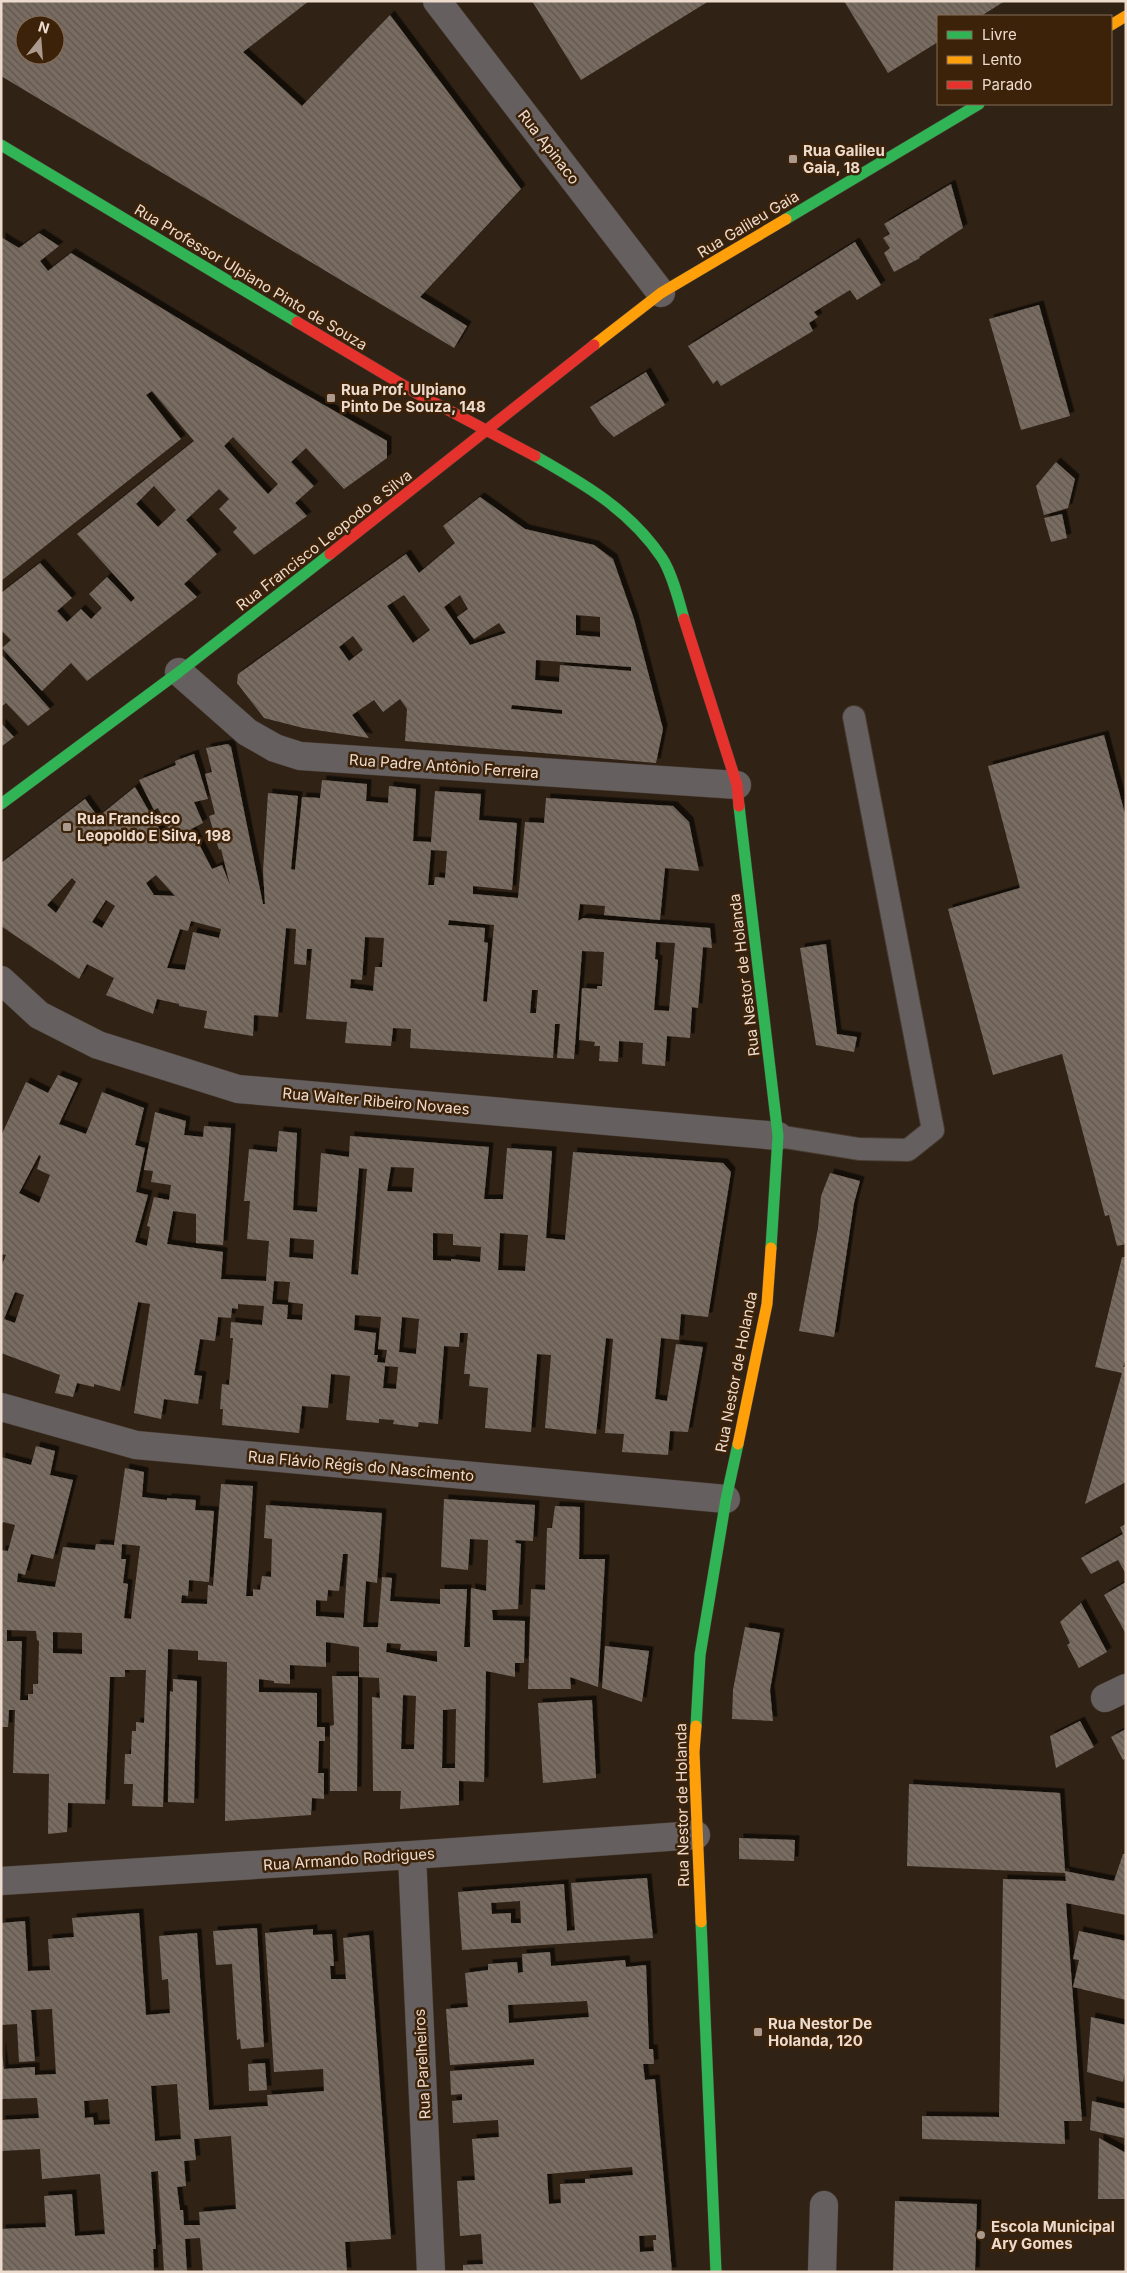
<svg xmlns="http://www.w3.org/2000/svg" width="1127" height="2273" font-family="Inter,sans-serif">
	<defs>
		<pattern id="building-back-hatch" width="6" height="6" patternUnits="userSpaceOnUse" patternTransform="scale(1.25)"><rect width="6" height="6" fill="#796c61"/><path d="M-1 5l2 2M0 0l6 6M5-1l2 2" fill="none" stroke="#605750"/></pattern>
		<filter id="shadow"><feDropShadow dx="4.5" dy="-4.5" stdDeviation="0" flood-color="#0009"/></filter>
	</defs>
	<rect width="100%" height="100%" fill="#302215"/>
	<!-- building -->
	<path fill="url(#building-back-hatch)" fill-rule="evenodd" filter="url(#shadow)" d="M 1,1 L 309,1 L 243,52 L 302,106 L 390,15 L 521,189 L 420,297 L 467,326 L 454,348 L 1,76 ZM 25,25 L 55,25 L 55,55 L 25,55 Z
		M 532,1 L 709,1 L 581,80 Z
		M 844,1 L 1005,1 L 981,16 L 938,16 L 938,42 L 888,73 Z
		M 951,184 L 963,228 L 919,257 L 920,258 L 894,272 L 884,253 L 890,248 L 883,238 L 890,234 L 884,224 Z
		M 39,233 L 59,246 L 40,261 L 48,271 L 71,253 L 275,377 L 387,441 L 387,458 L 344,489 L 306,448 L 291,462 L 314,486 L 295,503 L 307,516 L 254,555 L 233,532 L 237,528 L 219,509 L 229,499 L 219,489 L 186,520 L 217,554 L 184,584 L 197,597 L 87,681 L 71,663 L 42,691 L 2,648 L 11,640 L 1,630 L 1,593 L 40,563 L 72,598 L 57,611 L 67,622 L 81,609 L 91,619 L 102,608 L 89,594 L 107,577 L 131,602 L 135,598 L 77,534 L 194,441 L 152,391 L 146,395 L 181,439 L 1,581 L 1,237 L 19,248 ZM 233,437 L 278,484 L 268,494 L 224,446 ZM 154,486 L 176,510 L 158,527 L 136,504 Z
		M 855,242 L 881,285 L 857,300 L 850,290 L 814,312 L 818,317 L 809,323 L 813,331 L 721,386 L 717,380 L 713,384 L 688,346 Z
		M 1039,305 L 1070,416 L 1021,430 L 989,319 Z
		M 646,372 L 665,405 L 614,437 L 601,424 L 590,407 Z
		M 1056,462 L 1075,479 L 1068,508 L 1044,515 L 1036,486 Z
		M 480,497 L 525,529 L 594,545 L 613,559 L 634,619 L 663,729 L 656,763 L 405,741 L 407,709 L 400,699 L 383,712 L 374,700 L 352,715 L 369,738 L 303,728 L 264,718 L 237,683 L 238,674 L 406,554 L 419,573 L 455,543 L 443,526 ZM 404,595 L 430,630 L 413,643 L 387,606 ZM 460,595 L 468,609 L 457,617 L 474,639 L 499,623 L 506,633 L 470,645 L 444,607 ZM 576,615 L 600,617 L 600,637 L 576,635 ZM 353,636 L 363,650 L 349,661 L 339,647 ZM 536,660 L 631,667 L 631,671 L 560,665 L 559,682 L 535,680 ZM 512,705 L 562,710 L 562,714 L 511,709 Z
		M 1062,514 L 1067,538 L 1051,542 L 1044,518 Z
		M 1,654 L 50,709 L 28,726 L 6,703 L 1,707 Z
		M 1,723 L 14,737 L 1,747 Z
		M 1104,735 L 1126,818 L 1126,1244 L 1117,1246 L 1109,1215 L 1105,1216 L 1062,1054 L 993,1075 L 948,909 L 1020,888 L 988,766 Z
		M 228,744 L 231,747 L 263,904 L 265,904 L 263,871 L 268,793 L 298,796 L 291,869 L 295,870 L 302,797 L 320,798 L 322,780 L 367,784 L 366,801 L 388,803 L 389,786 L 416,789 L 413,841 L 431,842 L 435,791 L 481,794 L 479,820 L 517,823 L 512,890 L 473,886 L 473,894 L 518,898 L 525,822 L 544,823 L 546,798 L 673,806 L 689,822 L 699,871 L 665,868 L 660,920 L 604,915 L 605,906 L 580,904 L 578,921 L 583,918 L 710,928 L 712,948 L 703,947 L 698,1008 L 692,1007 L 690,1038 L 667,1036 L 665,1066 L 642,1064 L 643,1043 L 619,1041 L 618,1062 L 599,1061 L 600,1046 L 594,1046 L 595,1042 L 579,1040 L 582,988 L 597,989 L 597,986 L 602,986 L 604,952 L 582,951 L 574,1059 L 557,1058 L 560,1024 L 555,1024 L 553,1058 L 410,1048 L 411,1029 L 393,1028 L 391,1046 L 345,1043 L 347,1022 L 306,1019 L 312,949 L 307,949 L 306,965 L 294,964 L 296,929 L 286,928 L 278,1017 L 254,1015 L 253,1036 L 204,1028 L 207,1011 L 179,1006 L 179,1004 L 157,999 L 153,1014 L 106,995 L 114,978 L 87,964 L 79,979 L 1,926 L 1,863 L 85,799 L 98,817 L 135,787 L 168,844 L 174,840 L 158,808 L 154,810 L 139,780 L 176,765 L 175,761 L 194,754 L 208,799 L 194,802 L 203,823 L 191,829 L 212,869 L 222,865 L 230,885 L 221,849 L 219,850 L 209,816 L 215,814 L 205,774 L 212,772 L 206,748 ZM 431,850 L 447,851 L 445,878 L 435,877 L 434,885 L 428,885 ZM 156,875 L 175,896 L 154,895 L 146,883 ZM 72,878 L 76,882 L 56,913 L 47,905 ZM 106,900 L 115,906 L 102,928 L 92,922 ZM 449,920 L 494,925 L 487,1002 L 483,1001 L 488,943 L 484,942 L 485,928 L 448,925 ZM 191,921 L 221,929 L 219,938 L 193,932 L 185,970 L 167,968 L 180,929 L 188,931 ZM 365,937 L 384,938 L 382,967 L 375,967 L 373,991 L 350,988 L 351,979 L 362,980 ZM 656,942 L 675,943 L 669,1011 L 654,1010 L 658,960 L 655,959 ZM 532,990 L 538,990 L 536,1013 L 530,1013 Z
		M 826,944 L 837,1034 L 857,1037 L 854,1052 L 816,1045 L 800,948 Z
		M 58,1075 L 78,1083 L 59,1124 L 86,1134 L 102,1092 L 144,1108 L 135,1145 L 145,1148 L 136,1192 L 148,1195 L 135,1242 L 147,1246 L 150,1227 L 147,1226 L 154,1197 L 169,1200 L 171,1185 L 151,1182 L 153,1171 L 144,1170 L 155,1112 L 186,1121 L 184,1135 L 203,1137 L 204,1126 L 231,1128 L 223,1245 L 196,1243 L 196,1214 L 173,1211 L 167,1244 L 223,1252 L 221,1279 L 266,1281 L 269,1241 L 247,1239 L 250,1201 L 244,1201 L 249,1149 L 277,1152 L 279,1131 L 297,1133 L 293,1210 L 317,1212 L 321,1153 L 349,1157 L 350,1136 L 489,1147 L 484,1199 L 503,1199 L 507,1148 L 552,1151 L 546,1238 L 565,1240 L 573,1152 L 723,1163 L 731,1172 L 708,1317 L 681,1314 L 679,1340 L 661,1338 L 655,1399 L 667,1401 L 676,1344 L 703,1347 L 688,1432 L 670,1431 L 668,1455 L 622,1452 L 624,1434 L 605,1433 L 613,1339 L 606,1338 L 596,1434 L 545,1428 L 551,1355 L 537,1354 L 531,1432 L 485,1428 L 488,1388 L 469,1386 L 470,1374 L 464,1374 L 468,1333 L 460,1333 L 459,1347 L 444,1346 L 438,1424 L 419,1422 L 418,1427 L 393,1424 L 394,1420 L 379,1419 L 379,1423 L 346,1420 L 350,1376 L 331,1374 L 328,1408 L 302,1406 L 299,1433 L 222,1425 L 223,1409 L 220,1409 L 222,1384 L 229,1385 L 233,1338 L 230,1338 L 231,1322 L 262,1325 L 264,1306 L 238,1304 L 238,1309 L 232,1308 L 231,1318 L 218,1317 L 215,1341 L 200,1339 L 194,1375 L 202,1376 L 198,1404 L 164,1399 L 161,1419 L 134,1413 L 150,1304 L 138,1302 L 120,1391 L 94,1384 L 94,1387 L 77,1383 L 73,1397 L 55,1393 L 60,1375 L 1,1353 L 1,1267 L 6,1255 L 1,1254 L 1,1136 L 26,1082 L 48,1093 ZM 39,1155 L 41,1156 L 37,1169 L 50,1175 L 39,1203 L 19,1193 ZM 391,1167 L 414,1168 L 412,1192 L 387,1191 ZM 359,1168 L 367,1169 L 358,1275 L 351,1274 ZM 433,1233 L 453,1234 L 453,1245 L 481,1247 L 480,1262 L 451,1259 L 451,1261 L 433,1260 ZM 500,1233 L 528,1235 L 525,1271 L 498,1270 ZM 290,1238 L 314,1240 L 313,1259 L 289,1257 ZM 274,1281 L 290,1282 L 288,1302 L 303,1304 L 302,1320 L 287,1319 L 288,1305 L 272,1304 ZM 15,1292 L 24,1295 L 15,1323 L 4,1319 ZM 355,1315 L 381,1317 L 378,1349 L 387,1350 L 385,1363 L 377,1362 L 378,1355 L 374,1355 L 376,1333 L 354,1330 ZM 402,1317 L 419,1319 L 416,1354 L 399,1352 ZM 385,1366 L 398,1367 L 396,1389 L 383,1388 Z
		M 830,1173 L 860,1181 L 854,1203 L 834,1337 L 799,1331 L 818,1228 L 821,1196 Z
		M 1122,1257 L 1126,1257 L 1126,1357 L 1123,1367 L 1126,1367 L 1126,1482 L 1085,1504 L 1122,1373 L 1095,1367 Z
		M 36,1446 L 55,1451 L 50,1475 L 73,1480 L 53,1559 L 31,1554 L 25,1575 L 18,1573 L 17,1582 L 55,1587 L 63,1547 L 95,1550 L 96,1544 L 114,1545 L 125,1468 L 144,1472 L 142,1497 L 167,1500 L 167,1498 L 196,1500 L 195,1510 L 214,1511 L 209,1582 L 189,1580 L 188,1596 L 182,1595 L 181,1603 L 207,1604 L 208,1585 L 213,1586 L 221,1484 L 253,1486 L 246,1596 L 253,1596 L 253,1589 L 260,1590 L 262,1576 L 271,1577 L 272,1539 L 264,1538 L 266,1505 L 382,1513 L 377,1583 L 366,1581 L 363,1627 L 378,1627 L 382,1577 L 392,1578 L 390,1601 L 440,1604 L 440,1589 L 467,1589 L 464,1647 L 470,1647 L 471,1588 L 486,1591 L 488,1540 L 470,1539 L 468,1570 L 441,1567 L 444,1499 L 535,1505 L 533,1541 L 515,1540 L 516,1543 L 521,1544 L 518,1609 L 492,1610 L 493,1620 L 525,1621 L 524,1663 L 515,1663 L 515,1677 L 486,1671 L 484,1782 L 459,1781 L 459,1805 L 442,1806 L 400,1809 L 401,1791 L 373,1791 L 372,1697 L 380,1698 L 379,1678 L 359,1677 L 359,1647 L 326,1642 L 326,1667 L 290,1665 L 290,1684 L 274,1683 L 274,1681 L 259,1679 L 259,1692 L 317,1693 L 317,1727 L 325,1727 L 325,1741 L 319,1741 L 318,1773 L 324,1773 L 324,1799 L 312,1798 L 311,1815 L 225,1821 L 227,1662 L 198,1660 L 198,1651 L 168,1649 L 163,1807 L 132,1806 L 133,1784 L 124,1784 L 125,1754 L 131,1754 L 132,1731 L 136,1731 L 136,1722 L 144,1723 L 146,1670 L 125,1670 L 125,1677 L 110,1677 L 105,1804 L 68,1803 L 67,1832 L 48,1834 L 49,1774 L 13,1773 L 15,1710 L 9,1710 L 8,1727 L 1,1727 L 1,1550 L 8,1551 L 15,1525 L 3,1522 L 1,1526 L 1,1457 L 31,1465 ZM 122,1544 L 140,1546 L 131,1619 L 124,1618 L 128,1584 L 123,1583 L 126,1559 L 121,1559 ZM 343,1554 L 348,1554 L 344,1618 L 316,1616 L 316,1600 L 327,1601 L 328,1590 L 339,1591 ZM 7,1630 L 36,1631 L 37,1640 L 39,1641 L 38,1684 L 33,1684 L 33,1694 L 28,1694 L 28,1700 L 20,1700 L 22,1641 L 7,1641 ZM 53,1632 L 82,1633 L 82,1654 L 53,1653 ZM 387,1643 L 401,1644 L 400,1650 L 437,1651 L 437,1662 L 386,1652 ZM 403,1695 L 416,1696 L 414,1749 L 401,1749 ZM 456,1709 L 455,1768 L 442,1768 L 443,1710 Z
		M 555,1506 L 580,1507 L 579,1559 L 605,1559 L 598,1687 L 570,1677 L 571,1689 L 528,1689 L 531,1589 L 545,1590 L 547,1528 L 552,1528 Z
		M 1126,1524 L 1126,1574 L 1118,1560 L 1091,1574 L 1081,1558 L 1123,1534 L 1120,1527 Z
		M 1126,1582 L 1126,1634 L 1104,1595 Z
		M 1081,1603 L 1107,1652 L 1079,1668 L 1067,1645 L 1070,1643 L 1060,1622 Z
		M 745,1627 L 780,1633 L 770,1690 L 773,1721 L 732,1719 L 733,1690 Z
		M 605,1646 L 649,1651 L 642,1702 L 602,1688 Z
		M 332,1676 L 358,1676 L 357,1791 L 330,1791 L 330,1726 L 334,1725 Z
		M 173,1679 L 197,1681 L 194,1803 L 168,1802 L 170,1691 L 173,1692 Z
		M 592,1700 L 596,1778 L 543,1783 L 538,1703 Z
		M 1080,1721 L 1094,1747 L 1056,1768 L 1050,1736 Z
		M 1126,1729 L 1126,1758 L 1123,1760 L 1111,1737 Z
		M 909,1784 L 1060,1793 L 1065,1871 L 1114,1881 L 1123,1854 L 1126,1854 L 1126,1915 L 1066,1903 L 1082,2121 L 1064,2121 L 1065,2144 L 922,2139 L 922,2116 L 999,2117 L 1003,1879 L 1066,1881 L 1065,1873 L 907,1866 Z
		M 739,1838 L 795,1840 L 794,1861 L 739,1859 Z
		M 647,1878 L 653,1938 L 462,1950 L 458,1892 L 564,1884 L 567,1931 L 575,1930 L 571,1883 ZM 520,1901 L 521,1923 L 511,1923 L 511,1913 L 492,1914 L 491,1903 Z
		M 139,1913 L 146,2015 L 170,2013 L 168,1979 L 162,1980 L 159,1936 L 197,1933 L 209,2110 L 268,2106 L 267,2095 L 324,2091 L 323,2069 L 274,2072 L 265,1933 L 313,1929 L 313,1935 L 332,1934 L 334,1966 L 330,1966 L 331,1979 L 346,1979 L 343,1938 L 369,1935 L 391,2239 L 345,2242 L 347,2272 L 203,2272 L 200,2238 L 185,2239 L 187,2272 L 164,2272 L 158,2171 L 151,2172 L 156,2249 L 153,2249 L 154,2272 L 1,2272 L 1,2229 L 46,2227 L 44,2196 L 72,2194 L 75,2236 L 105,2234 L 100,2174 L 42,2179 L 40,2149 L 1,2151 L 1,2120 L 39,2118 L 37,2098 L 1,2099 L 1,2045 L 4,2069 L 35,2067 L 35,2075 L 56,2074 L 52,2009 L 31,2010 L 35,2061 L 19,2062 L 17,2024 L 1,2025 L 1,1923 L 25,1921 L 28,1971 L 50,1970 L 48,1939 L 74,1937 L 72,1918 ZM 177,2084 L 181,2139 L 155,2141 L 151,2086 ZM 108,2099 L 110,2124 L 94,2125 L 93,2117 L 85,2118 L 84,2101 ZM 231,2136 L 236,2209 L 199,2212 L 200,2225 L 184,2225 L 183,2210 L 180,2210 L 177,2187 L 186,2186 L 184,2161 L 196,2160 L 194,2139 Z
		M 257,1928 L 264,2047 L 241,2049 L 240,2039 L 237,2040 L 232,1964 L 216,1965 L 213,1931 Z
		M 1079,1931 L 1126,1941 L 1126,2000 L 1073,1987 L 1079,1960 L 1073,1959 Z
		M 550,1952 L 551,1966 L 625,1960 L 626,1967 L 646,1965 L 649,2049 L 653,2049 L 654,2064 L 643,2064 L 645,2080 L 655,2079 L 672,2272 L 463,2272 L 463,2265 L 483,2264 L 481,2234 L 460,2236 L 457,2181 L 475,2180 L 472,2139 L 499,2137 L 498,2120 L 453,2123 L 452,2101 L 462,2100 L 462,2094 L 451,2095 L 450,2071 L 534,2065 L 534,2059 L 450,2065 L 446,2009 L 468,2007 L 465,1973 L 488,1970 L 488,1964 L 517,1962 L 518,1973 L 523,1972 L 522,1954 ZM 587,2001 L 589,2017 L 509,2023 L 508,2005 ZM 632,2167 L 633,2175 L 585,2179 L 585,2183 L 560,2184 L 561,2203 L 549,2204 L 547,2174 ZM 656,2235 L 656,2240 L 653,2240 L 654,2251 L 640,2252 L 639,2236 Z
		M 1091,2017 L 1126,2025 L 1126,2067 L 1123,2082 L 1087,2072 Z
		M 265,2063 L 267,2090 L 249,2091 L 248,2064 Z
		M 1092,2101 L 1126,2109 L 1124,2138 L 1090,2130 Z
		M 1099,2138 L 1126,2153 L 1126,2199 L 1098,2199 Z
		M 895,2201 L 977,2204 L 975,2272 L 893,2272 Z"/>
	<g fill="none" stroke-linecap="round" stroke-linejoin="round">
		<defs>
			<path id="lane" d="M 778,1136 L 859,1149 L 908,1150 L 933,1130 L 854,717"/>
			<path id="street" d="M 437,1 L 661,293
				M 179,672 L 247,732 L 275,748 L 300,756 L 737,785
				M 1,980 L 39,1015 L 98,1045 L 238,1089 L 778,1136
				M 1,1407 L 136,1445 L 726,1499
				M 1105,1698 L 1126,1688
				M 412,1855 L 431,2272
				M 1,1881 L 412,1855 L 696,1835
				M 822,2272 L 824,2205"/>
			<path id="fast" d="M 1,145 L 297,322
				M 786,219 L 979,104
				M 535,456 C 584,484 630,510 662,558 C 672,573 679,601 684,619
				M 1,804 L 179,672 L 330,554
				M 739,806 L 778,1136 L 771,1248
				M 696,1726 L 700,1655 L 726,1499 L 738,1444
				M 701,1922 L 716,2272"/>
			<path id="slow" d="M 1111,25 L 1126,16
				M 594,345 L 661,293 L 786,219
				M 738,1444 L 767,1304 L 771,1248
				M 696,1726 L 694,1752 L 701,1922"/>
			<path id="jam" d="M 297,322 L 418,394 L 535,456
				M 330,554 L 594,345
				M 684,619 L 737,785 L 739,806"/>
		</defs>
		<!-- lane casing -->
		<use href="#lane" stroke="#483c31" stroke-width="24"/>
		<!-- street casing -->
		<use href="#street" stroke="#483c31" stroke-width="29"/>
		<!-- fast casing -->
		<use href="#fast" stroke="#483c31" stroke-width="12"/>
		<!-- slow casing -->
		<use href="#slow" stroke="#483c31" stroke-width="12"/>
		<!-- jam casing -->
		<use href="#jam" stroke="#483c31" stroke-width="12"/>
		<!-- lane -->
		<use href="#lane" stroke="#665f5f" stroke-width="22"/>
		<!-- street -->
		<use href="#street" stroke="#665f5f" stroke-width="28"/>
		<!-- fast -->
		<use href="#fast" stroke="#30b455" stroke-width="11"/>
		<!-- slow -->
		<use href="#slow" stroke="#ff9f0a" stroke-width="11"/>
		<!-- jam -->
		<use href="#jam" stroke="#e5322d" stroke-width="11"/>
	</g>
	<!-- markers -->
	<g fill="#ab9a8d" stroke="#3c2209" stroke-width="2">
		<rect x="788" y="154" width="10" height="10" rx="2.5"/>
		<rect x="326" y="393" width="10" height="10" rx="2.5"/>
		<rect x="62" y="822" width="10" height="10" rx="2.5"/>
		<rect x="753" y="2027" width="10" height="10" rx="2.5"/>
		<circle cx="981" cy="2235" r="5"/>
	</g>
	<g text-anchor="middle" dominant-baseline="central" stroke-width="5" stroke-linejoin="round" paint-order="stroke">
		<!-- street labels -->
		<g font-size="15" fill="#eddbce" stroke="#3c2209">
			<text transform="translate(549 147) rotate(52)">Rua Apinaco</text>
			<text transform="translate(748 224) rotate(-31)">Rua Galileu Gaia</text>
			<text transform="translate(251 277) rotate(31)">Rua Professor Ulpiano Pinto de Souza</text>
			<text transform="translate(324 540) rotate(-38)">Rua Francisco Leopodo e Silva</text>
			<text transform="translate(444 766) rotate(4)">Rua Padre Antônio Ferreira</text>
			<text transform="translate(744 975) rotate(-97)">Rua Nestor de Holanda</text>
			<text transform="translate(376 1101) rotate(5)">Rua Walter Ribeiro Novaes</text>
			<text transform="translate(736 1372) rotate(-79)">Rua Nestor de Holanda</text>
			<text transform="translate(361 1466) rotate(5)">Rua Flávio Régis do Nascimento</text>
			<text transform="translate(682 1805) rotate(-91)">Rua Nestor de Holanda</text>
			<text transform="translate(349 1859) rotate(-4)">Rua Armando Rodrigues</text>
			<text transform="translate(422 2064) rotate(-93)">Rua Parelheiros</text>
		</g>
		<!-- poi labels -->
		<g font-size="15" font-weight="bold" fill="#eddbce" stroke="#3c2209" text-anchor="start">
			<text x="803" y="150">Rua Galileu<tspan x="803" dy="17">Gaia, 18</tspan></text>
			<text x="341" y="389">Rua Prof. Ulpiano<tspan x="341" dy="17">Pinto De Souza, 148</tspan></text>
			<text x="77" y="818">Rua Francisco<tspan x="77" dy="17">Leopoldo E Silva, 198</tspan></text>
			<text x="768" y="2023">Rua Nestor De<tspan x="768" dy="17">Holanda, 120</tspan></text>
			<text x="991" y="2226">Escola Municipal<tspan x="991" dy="17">Ary Gomes</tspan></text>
		</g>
	</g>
	<!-- border -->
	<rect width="1127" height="2273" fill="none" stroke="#eddbce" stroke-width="5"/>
	<!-- legend -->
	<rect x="937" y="15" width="175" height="90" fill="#3c2209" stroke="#836c58"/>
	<rect x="947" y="31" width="25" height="8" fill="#30b455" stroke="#836c58"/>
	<text x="982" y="40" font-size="15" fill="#eddbce">Livre</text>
	<rect x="947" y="56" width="25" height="8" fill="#ff9f0a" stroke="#836c58"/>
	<text x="982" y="65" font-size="15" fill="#eddbce">Lento</text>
	<rect x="947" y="81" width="25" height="8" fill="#e5322d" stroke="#836c58"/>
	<text x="982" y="90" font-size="15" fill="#eddbce">Parado</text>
	<!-- north arrow -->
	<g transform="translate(40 40) rotate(17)"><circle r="24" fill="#3c2209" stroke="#836c58"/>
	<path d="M0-4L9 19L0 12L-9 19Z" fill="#ab9a8d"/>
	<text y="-8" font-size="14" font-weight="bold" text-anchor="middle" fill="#eddbce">N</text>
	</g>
</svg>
